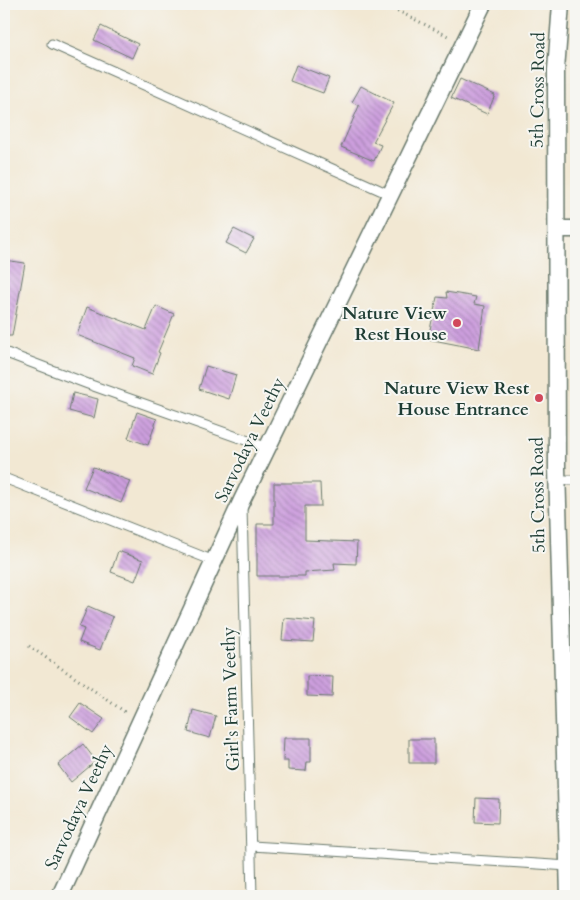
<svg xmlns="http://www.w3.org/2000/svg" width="580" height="900" font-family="Cardo,serif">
	<defs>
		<pattern id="building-back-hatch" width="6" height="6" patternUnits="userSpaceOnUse" patternTransform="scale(1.25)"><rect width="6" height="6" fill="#cd9fde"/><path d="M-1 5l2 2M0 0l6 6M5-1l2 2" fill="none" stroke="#a683b5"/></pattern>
	</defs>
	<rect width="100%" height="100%" fill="#f6f6f2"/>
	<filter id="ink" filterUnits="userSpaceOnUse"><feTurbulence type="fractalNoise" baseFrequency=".02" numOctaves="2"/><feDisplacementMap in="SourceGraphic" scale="10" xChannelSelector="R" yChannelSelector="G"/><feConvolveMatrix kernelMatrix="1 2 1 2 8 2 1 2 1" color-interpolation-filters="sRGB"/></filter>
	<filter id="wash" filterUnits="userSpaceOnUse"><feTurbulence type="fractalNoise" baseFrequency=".0096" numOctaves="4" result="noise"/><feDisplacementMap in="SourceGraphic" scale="20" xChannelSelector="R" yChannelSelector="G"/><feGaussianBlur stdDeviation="1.12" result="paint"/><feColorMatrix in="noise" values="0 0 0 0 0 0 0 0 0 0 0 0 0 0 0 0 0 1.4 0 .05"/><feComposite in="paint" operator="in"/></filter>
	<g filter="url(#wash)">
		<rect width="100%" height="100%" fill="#f2e8d3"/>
		<g id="blocks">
			<!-- building -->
			<path fill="url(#building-back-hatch)" d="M 101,26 L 138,44 L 132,58 L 94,40 Z
				M 296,65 L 329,78 L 323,93 L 290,81 Z
				M 460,79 L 495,95 L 487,114 L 451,98 Z
				M 361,86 L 394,103 L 373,142 L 381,145 L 374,161 L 341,147 L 359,106 L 352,102 Z
				M 234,229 L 254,239 L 246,253 L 226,243 Z
				M 4,260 L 25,263 L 12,336 L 4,336 Z
				M 446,292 L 476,297 L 474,304 L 485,306 L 479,349 L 428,339 L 437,297 L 447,298 Z
				M 156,306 L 174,314 L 158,352 L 160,353 L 152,374 L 132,366 L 135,358 L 77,335 L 87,307 L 146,330 Z
				M 206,366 L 236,375 L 229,399 L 199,389 Z
				M 73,393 L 98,399 L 94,418 L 69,411 Z
				M 137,412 L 157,419 L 148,445 L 128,438 Z
				M 93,467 L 130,481 L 121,503 L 84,488 Z
				M 274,483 L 320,483 L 321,506 L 305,506 L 305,540 L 357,542 L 356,564 L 334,563 L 335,570 L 305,572 L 305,576 L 257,576 L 257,524 L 274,524 Z
				M 118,551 L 143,560 L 135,581 L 111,572 Z
				M 88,606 L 113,617 L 100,650 L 79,642 L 84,629 L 79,627 Z
				M 284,618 L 315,621 L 313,642 L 282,640 Z
				M 307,676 L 333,677 L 332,697 L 307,696 Z
				M 80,703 L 104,719 L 93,734 L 70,717 Z
				M 193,710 L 216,716 L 210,738 L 188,732 Z
				M 284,738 L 311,738 L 311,762 L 307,762 L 306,771 L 288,770 L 288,761 L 283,761 Z
				M 409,739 L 434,739 L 434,763 L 409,763 Z
				M 83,744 L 96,761 L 71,782 L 58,765 Z
				M 476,798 L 499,799 L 498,823 L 475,822 Z"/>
		</g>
	</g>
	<g filter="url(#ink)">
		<use href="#blocks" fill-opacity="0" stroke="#69796c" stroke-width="1"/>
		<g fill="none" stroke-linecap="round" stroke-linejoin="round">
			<defs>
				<path id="lane" d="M 52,44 L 391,195
					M 4,352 L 88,384 L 268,448
					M 4,478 L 214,561
					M 557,480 L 576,480
					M 242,508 L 252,896
					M 252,846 L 569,866"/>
				<path id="street" d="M 561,4 L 556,70 L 557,468 L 569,896
					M 557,229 L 576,229
					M 60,896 L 242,500 L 483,4"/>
			</defs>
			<!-- lane casing -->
			<use href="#lane" stroke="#69796c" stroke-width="11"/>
			<!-- street casing -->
			<use href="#street" stroke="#69796c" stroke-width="19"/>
			<!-- path -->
			<path stroke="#69796c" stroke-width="3" stroke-dasharray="1 4" stroke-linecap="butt" d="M 384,4 L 448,36
				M 29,646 L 125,712"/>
			<!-- lane -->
			<use href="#lane" stroke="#fff" stroke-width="9"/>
			<!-- street -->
			<use href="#street" stroke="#fff" stroke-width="16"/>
		</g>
	</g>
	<!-- markers -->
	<g fill="#d1495b" stroke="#f6f6f2" stroke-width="2">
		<circle cx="457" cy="323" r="5"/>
		<circle cx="539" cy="398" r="5"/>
	</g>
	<g text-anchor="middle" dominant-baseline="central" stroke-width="4" stroke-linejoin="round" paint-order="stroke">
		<!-- street labels -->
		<g font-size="18" fill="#1f3d34" stroke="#f6f6f2">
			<text transform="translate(538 90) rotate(-89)">5th Cross Road</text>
			<text transform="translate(250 440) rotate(-64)">Sarvodaya Veethy</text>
			<text transform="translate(538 495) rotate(-91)">5th Cross Road</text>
			<text transform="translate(231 699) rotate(-92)">Girl's Farm Veethy</text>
			<text transform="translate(79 807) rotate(-65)">Sarvodaya Veethy</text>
		</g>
		<!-- poi labels -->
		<g font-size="18" font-weight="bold" fill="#1f3d34" stroke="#f6f6f2" text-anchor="end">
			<text x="447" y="313">Nature View<tspan x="447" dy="21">Rest House</tspan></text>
			<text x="529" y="388">Nature View Rest<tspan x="529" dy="21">House Entrance</tspan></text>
		</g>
	</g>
	<!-- margin -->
	<rect width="580" height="900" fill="none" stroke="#f6f6f2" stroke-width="20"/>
</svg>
